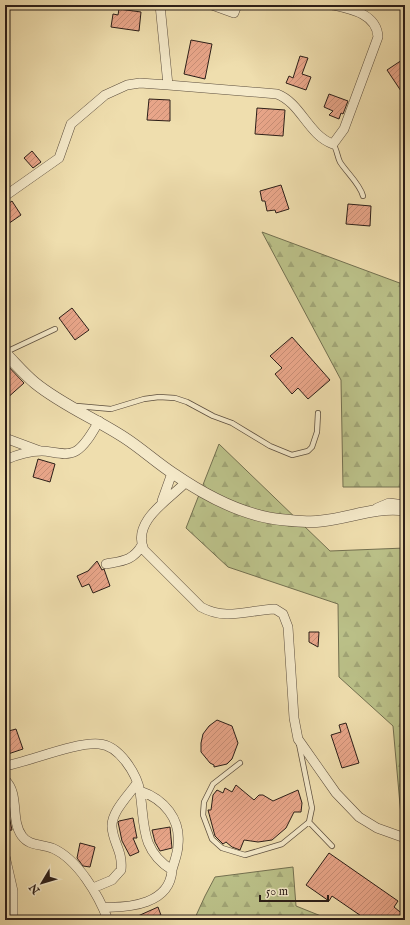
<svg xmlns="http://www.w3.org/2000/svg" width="410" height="925" font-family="'IM FELL English',serif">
	<defs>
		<pattern id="forest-firs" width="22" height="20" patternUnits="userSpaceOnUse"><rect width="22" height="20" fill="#bbc189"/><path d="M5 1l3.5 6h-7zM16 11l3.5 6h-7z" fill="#a1a576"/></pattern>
		<pattern id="building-hatch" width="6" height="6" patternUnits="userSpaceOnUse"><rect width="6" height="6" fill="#e9a68a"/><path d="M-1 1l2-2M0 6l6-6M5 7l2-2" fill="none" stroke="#c88e76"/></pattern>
	</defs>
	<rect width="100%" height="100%" fill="#efdeae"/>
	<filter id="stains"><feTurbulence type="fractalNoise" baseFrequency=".005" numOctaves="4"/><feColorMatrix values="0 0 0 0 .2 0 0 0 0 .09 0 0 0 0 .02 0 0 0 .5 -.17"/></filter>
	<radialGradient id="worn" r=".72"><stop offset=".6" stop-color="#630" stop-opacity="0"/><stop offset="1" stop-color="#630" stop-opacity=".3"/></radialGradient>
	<!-- forest -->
	<path fill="url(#forest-firs)" stroke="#737050" d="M 262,232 L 405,285 L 405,487 L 343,487 L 341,380 Z
		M 219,444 L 330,551 L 405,548 L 405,861 L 393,726 L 339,677 L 338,604 L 228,567 L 186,528 Z
		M 293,867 L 296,906 L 331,920 L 194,920 L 205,896 L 215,877 Z"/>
	<!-- building -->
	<path fill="url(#building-hatch)" stroke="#2b1e18" d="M 119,9 L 141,12 L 139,31 L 111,27 L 113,14 L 118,15 Z
		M 191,40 L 212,44 L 205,79 L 184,74 Z
		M 300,56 L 308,58 L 302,74 L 311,77 L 306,90 L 286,83 L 289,76 L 293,78 Z
		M 405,58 L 405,97 L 387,70 Z
		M 329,94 L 348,101 L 343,114 L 341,113 L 339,119 L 329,115 L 333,111 L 324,107 Z
		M 149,99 L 170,100 L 170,121 L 147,120 Z
		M 257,108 L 285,110 L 283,136 L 255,134 Z
		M 32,151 L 41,162 L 33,168 L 24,158 Z
		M 281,185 L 289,209 L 276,213 L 275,210 L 267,211 L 265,201 L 262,201 L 260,191 Z
		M 12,201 L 21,215 L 5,226 L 5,206 Z
		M 348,204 L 371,206 L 370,226 L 346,224 Z
		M 72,308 L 89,330 L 75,340 L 59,318 Z
		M 292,337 L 330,380 L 308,399 L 298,388 L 292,394 L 275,374 L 282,368 L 270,356 Z
		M 5,363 L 24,383 L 5,400 Z
		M 38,459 L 55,464 L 50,482 L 33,477 Z
		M 97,561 L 102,570 L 104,569 L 110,586 L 93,593 L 89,584 L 82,587 L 77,576 L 88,571 Z
		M 309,632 L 319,632 L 318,647 L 309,642 Z
		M 217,720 L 232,726 L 238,743 L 232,759 L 227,764 L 214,767 L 214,765 L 210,763 L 201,752 L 201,743 L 203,734 L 209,726 Z
		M 346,723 L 359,763 L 342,768 L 331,735 L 341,732 L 339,725 Z
		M 16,729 L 23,749 L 8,754 L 5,745 L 5,732 Z
		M 236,785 L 254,800 L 259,795 L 263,795 L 273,801 L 298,790 L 302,803 L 301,812 L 294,812 L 286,828 L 272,840 L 258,842 L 244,840 L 240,850 L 232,847 L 226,842 L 223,844 L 215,836 L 208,810 L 211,810 L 213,795 L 217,790 L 223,793 L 225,788 L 232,792 Z
		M 5,816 L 9,816 L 12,830 L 5,831 Z
		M 133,818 L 137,838 L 133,838 L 139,852 L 130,856 L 122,841 L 118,822 L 119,821 Z
		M 170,827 L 172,848 L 160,851 L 155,842 L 152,830 Z
		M 80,843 L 95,847 L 90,867 L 83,866 L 77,858 Z
		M 329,853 L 398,901 L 394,907 L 405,916 L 405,920 L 367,920 L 332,896 L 329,901 L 306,885 Z
		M 158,907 L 162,918 L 158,920 L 129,920 Z"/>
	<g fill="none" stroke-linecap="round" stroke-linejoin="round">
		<defs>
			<path id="service" d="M 333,144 C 337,149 337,156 340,162 C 347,173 360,184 363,196
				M 6,352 L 55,329
				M 77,406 L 111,409 L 144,399 L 159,397 L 175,398 L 187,402 L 213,416 L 232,423 L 270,446 L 292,455 L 308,451 L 312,447 L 317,432 L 318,413
				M 240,763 L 213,784 L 204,802 L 203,815 L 212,839 L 222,848 L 245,855 L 282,844 L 309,822 L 312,808 L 299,744
				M 309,822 L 332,846"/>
			<path id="minor" d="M 212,5 L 234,13 L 237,5
				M 168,85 L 277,94 C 301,103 308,135 333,144 L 344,129 L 378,37 C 377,14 351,9 333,5
				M 5,196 L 59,158 L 71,124 L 105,95 L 127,85 L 140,83 L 168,85 L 160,5
				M 5,438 L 40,451
				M 5,460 C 16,455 30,451 42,451 C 52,451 66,457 76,451 C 86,445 93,431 99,421
				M 186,482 C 170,499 131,521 144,550 L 201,607 C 226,621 248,610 275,609 L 283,614 L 288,627 L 294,718 L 298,739 L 336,793 L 359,817 L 377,828 L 405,838
				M 162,501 L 172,473
				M 377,508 L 389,503 L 405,505
				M 106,564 C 122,561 133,561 142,545
				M 5,766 C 31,761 75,742 99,744 C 119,745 137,774 140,792 C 145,824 140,850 172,870 C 170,904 130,908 103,907
				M 5,780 C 20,794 10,820 22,836 C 29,846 41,844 52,848 C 78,859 99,896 108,920
				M 140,791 C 164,799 181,819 178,845 C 178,853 174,862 172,870
				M 5,856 L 13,891 L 13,916
				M 93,888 L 112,880 L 121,870 C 123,851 113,843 112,827 C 111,812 129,795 137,783"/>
			<path id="tertiary" d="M 5,353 C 15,363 24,374 35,383 C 62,405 96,419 125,438 C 142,449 157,463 174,474 C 206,496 246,517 285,520 C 297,521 310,523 321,521 C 350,518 376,506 405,510"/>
		</defs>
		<!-- service casing -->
		<use href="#service" stroke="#5c4e3e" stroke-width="6"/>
		<!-- minor casing -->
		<use href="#minor" stroke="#5c4e3e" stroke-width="10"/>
		<!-- tertiary casing -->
		<use href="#tertiary" stroke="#5c4e3e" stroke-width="12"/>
		<!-- service -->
		<use href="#service" stroke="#f5eaca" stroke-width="4.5"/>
		<!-- minor -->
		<use href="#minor" stroke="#f5eaca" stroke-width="9"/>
		<!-- tertiary -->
		<use href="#tertiary" stroke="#f5eaca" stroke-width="11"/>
	</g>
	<!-- margin -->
	<rect width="410" height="925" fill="none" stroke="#efdeae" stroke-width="20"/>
	<rect x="6" y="6" width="398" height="913" fill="none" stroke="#2b1e18" stroke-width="2"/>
	<rect x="10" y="10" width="390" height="905" fill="none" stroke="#2b1e18"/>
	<!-- north arrow -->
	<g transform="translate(42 883) rotate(232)" stroke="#f5eaca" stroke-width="3" paint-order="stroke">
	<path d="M0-3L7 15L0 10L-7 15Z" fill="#2b1e18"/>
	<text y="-6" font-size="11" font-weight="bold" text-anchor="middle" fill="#2b1e18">N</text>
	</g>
	<!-- scale -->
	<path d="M260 895v6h68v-6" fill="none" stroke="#2b1e18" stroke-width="2"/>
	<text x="266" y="895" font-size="12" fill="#2b1e18" stroke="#f5eaca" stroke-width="3" paint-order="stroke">50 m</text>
	<rect width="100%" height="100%" filter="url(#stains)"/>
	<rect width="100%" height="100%" fill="url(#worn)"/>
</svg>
